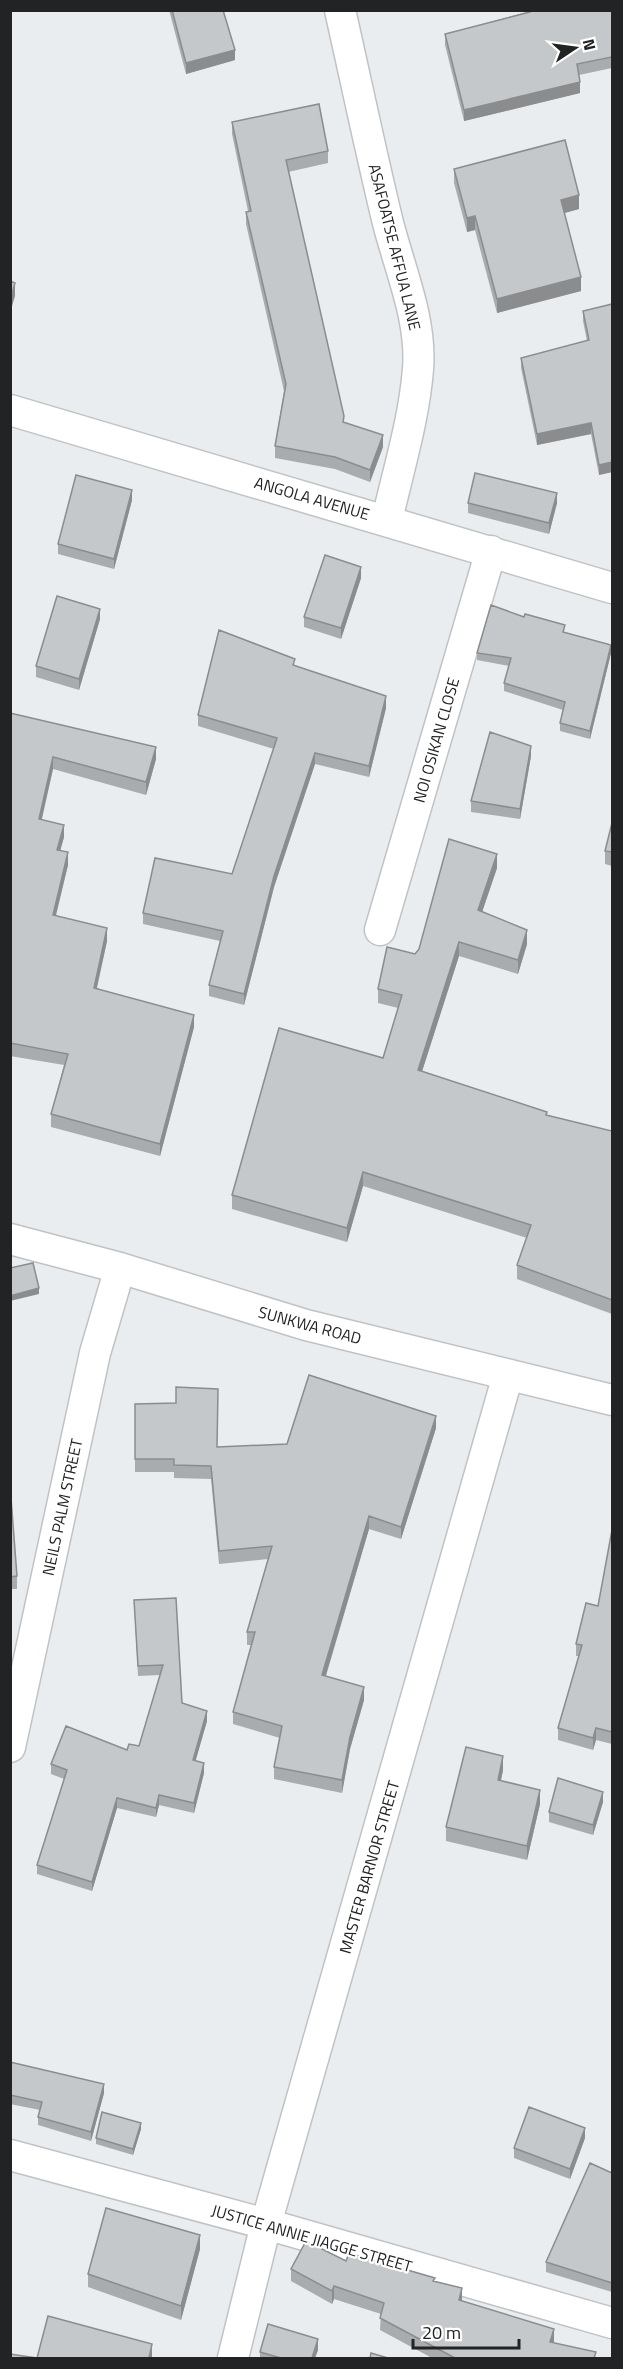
<svg xmlns="http://www.w3.org/2000/svg" width="623" height="2369" font-family="'Titillium Web',sans-serif">
	<rect width="100%" height="100%" fill="#eaedf0"/>
	<g fill="none" stroke-linecap="round" stroke-linejoin="round">
		<defs>
			<path id="street" d="M 340,10 C 356,81 371,153 388,223 C 400,270 422,320 418,369 C 414,420 398,471 387,520
				M 10,410 L 612,588
				M 380,930 L 491,551
				M 10,1239 L 120,1268 L 306,1325 L 612,1400
				M 10,1747 L 95,1353 L 120,1268
				M 10,2155 L 266,2224 L 612,2323
				M 233,2358 L 266,2224 L 508,1375"/>
		</defs>
		<!-- street casing -->
		<use href="#street" stroke="#c0c3c6" stroke-width="33"/>
		<!-- street -->
		<use href="#street" stroke="#fff" stroke-width="30"/>
	</g>
	<!-- wall -->
	<path fill="#a9acae" d="M 169,10 L 223,10 L 235,60 L 186,74 Z
		M 527,10 L 612,10 L 612,68 L 579,75 L 580,93 L 464,121 L 445,45 L 445,34 L 527,12 Z
		M 232,122 L 328,151 L 328,163 L 288,172 L 344,422 L 383,447 L 370,482 L 335,469 L 275,458 L 275,446 L 284,391 L 246,224 L 246,212 L 248,211 L 232,134 Z
		M 454,169 L 579,209 L 564,213 L 581,291 L 497,313 L 475,230 L 467,232 L 454,183 Z
		M 612,304 L 612,472 L 599,475 L 591,434 L 537,445 L 521,368 L 521,358 L 587,341 L 583,321 L 583,311 Z
		M 132,500 L 114,569 L 58,554 L 58,544 Z
		M 468,503 L 557,503 L 549,534 L 468,513 Z
		M 361,578 L 341,639 L 304,627 L 304,617 Z
		M 100,619 L 79,690 L 36,677 L 36,666 Z
		M 565,632 L 611,653 L 590,739 L 560,731 L 560,723 L 563,710 L 504,691 L 504,683 L 509,666 L 477,660 L 477,653 Z
		M 295,666 L 386,708 L 369,777 L 315,764 L 274,887 L 244,1005 L 209,996 L 209,985 L 220,941 L 143,924 L 143,913 L 232,874 L 274,749 L 198,726 L 198,715 Z
		M 10,713 L 156,759 L 146,795 L 53,769 L 41,820 L 64,837 L 60,851 L 68,865 L 55,916 L 107,941 L 97,988 L 194,1027 L 160,1156 L 51,1127 L 51,1114 L 64,1065 L 10,1056 Z
		M 531,756 L 520,819 L 471,812 L 471,801 Z
		M 612,823 L 612,866 L 605,864 L 605,851 Z
		M 497,868 L 482,912 L 527,944 L 518,974 L 459,956 L 422,1071 L 547,1115 L 612,1131 L 612,1314 L 517,1279 L 517,1265 L 527,1238 L 363,1186 L 347,1242 L 232,1209 L 232,1195 L 383,1058 L 398,1008 L 378,1003 L 378,989 L 415,954 Z
		M 176,1403 L 217,1447 L 287,1444 L 436,1428 L 401,1539 L 369,1529 L 326,1676 L 364,1700 L 350,1749 L 342,1793 L 274,1779 L 274,1767 L 280,1738 L 233,1724 L 233,1712 L 251,1645 L 247,1645 L 247,1632 L 268,1559 L 219,1564 L 211,1479 L 174,1478 L 174,1472 L 135,1472 L 135,1404 Z
		M 10,1485 L 17,1576 L 17,1589 L 10,1589 Z
		M 612,1530 L 612,1744 L 596,1740 L 593,1750 L 558,1740 L 558,1728 L 579,1656 L 576,1656 L 576,1644 L 598,1606 Z
		M 134,1600 L 182,1703 L 207,1721 L 195,1761 L 204,1773 L 194,1813 L 159,1805 L 156,1817 L 117,1808 L 92,1891 L 37,1874 L 37,1865 L 64,1779 L 51,1774 L 51,1764 L 127,1750 L 139,1746 L 160,1675 L 138,1676 Z
		M 503,1770 L 501,1781 L 540,1804 L 527,1860 L 446,1841 L 446,1827 Z
		M 603,1802 L 593,1835 L 549,1822 L 549,1812 Z
		M 10,2062 L 104,2093 L 91,2141 L 38,2125 L 38,2117 L 40,2110 L 10,2104 Z
		M 141,2129 L 133,2155 L 96,2144 L 96,2138 Z
		M 585,2138 L 570,2179 L 514,2158 L 514,2148 Z
		M 612,2173 L 612,2292 L 546,2272 L 546,2262 Z
		M 200,2249 L 181,2320 L 88,2287 L 88,2274 Z
		M 346,2261 L 435,2282 L 462,2301 L 554,2342 L 553,2343 L 596,2358 L 432,2358 L 380,2330 L 381,2314 L 334,2299 L 332,2304 L 291,2281 L 291,2269 Z
		M 318,2350 L 315,2358 L 260,2358 L 260,2352 Z"/>
	<!-- shaded-wall -->
	<path fill="#8a8c8d" d="M 235,50 L 235,60 L 186,74 L 186,63 Z
		M 580,82 L 580,93 L 464,121 L 464,110 Z
		M 579,195 L 579,209 L 561,214 L 561,200 Z
		M 475,216 L 475,230 L 467,232 L 467,218 Z
		M 581,277 L 581,291 L 497,313 L 497,299 Z
		M 15,283 L 15,296 L 10,313 L 10,301 Z
		M 591,423 L 591,434 L 537,445 L 537,434 Z
		M 383,435 L 383,447 L 370,482 L 370,470 Z
		M 612,462 L 612,472 L 599,475 L 599,465 Z
		M 132,490 L 132,500 L 114,569 L 114,559 Z
		M 557,493 L 557,503 L 549,534 L 549,523 Z
		M 361,567 L 361,578 L 341,639 L 341,628 Z
		M 100,609 L 100,619 L 79,690 L 79,679 Z
		M 611,645 L 611,653 L 590,739 L 590,731 Z
		M 386,696 L 386,708 L 369,777 L 369,766 Z
		M 531,746 L 531,756 L 520,819 L 520,809 Z
		M 156,747 L 156,759 L 146,795 L 146,782 Z
		M 315,753 L 315,764 L 274,887 L 244,1005 L 244,994 L 274,876 Z
		M 53,757 L 53,769 L 39,832 L 39,819 Z
		M 64,825 L 64,837 L 57,862 L 57,850 Z
		M 68,852 L 68,865 L 53,928 L 53,915 Z
		M 497,854 L 497,868 L 478,924 L 478,910 Z
		M 107,928 L 107,941 L 94,1000 L 94,988 Z
		M 527,930 L 527,944 L 518,974 L 518,960 Z
		M 459,942 L 459,956 L 418,1084 L 418,1070 Z
		M 194,1015 L 194,1027 L 160,1156 L 160,1144 Z
		M 363,1172 L 363,1186 L 347,1242 L 347,1228 Z
		M 39,1288 L 39,1294 L 10,1301 L 10,1296 Z
		M 436,1416 L 436,1428 L 401,1539 L 401,1527 Z
		M 369,1516 L 369,1529 L 322,1688 L 322,1675 Z
		M 364,1687 L 364,1700 L 350,1749 L 342,1793 L 342,1780 L 350,1737 Z
		M 207,1711 L 207,1721 L 193,1770 L 193,1760 Z
		M 596,1728 L 596,1740 L 593,1750 L 593,1738 Z
		M 503,1756 L 503,1770 L 498,1794 L 498,1780 Z
		M 204,1763 L 204,1773 L 194,1813 L 194,1803 Z
		M 540,1790 L 540,1804 L 527,1860 L 527,1846 Z
		M 603,1792 L 603,1802 L 593,1835 L 593,1825 Z
		M 159,1795 L 159,1805 L 156,1817 L 156,1808 Z
		M 117,1798 L 117,1808 L 92,1891 L 92,1882 Z
		M 104,2084 L 104,2093 L 91,2141 L 91,2132 Z
		M 141,2123 L 141,2129 L 133,2155 L 133,2149 Z
		M 585,2128 L 585,2138 L 570,2179 L 570,2169 Z
		M 200,2235 L 200,2249 L 181,2320 L 181,2306 Z
		M 334,2286 L 334,2299 L 332,2304 L 332,2291 Z
		M 462,2288 L 462,2301 L 459,2300 Z
		M 554,2329 L 554,2342 L 550,2355 L 550,2342 Z
		M 318,2339 L 318,2350 L 315,2358 L 312,2358 Z
		M 152,2344 L 152,2358 L 149,2358 Z"/>
	<!-- building -->
	<path fill="#c5c8ca" stroke="#8a8c8d" stroke-width="1.5" d="M 172,10 L 223,10 L 235,50 L 186,63 Z
		M 529,10 L 612,10 L 612,57 L 577,64 L 580,82 L 464,110 L 445,34 L 530,12 Z
		M 319,104 L 328,151 L 286,160 L 344,416 L 343,422 L 383,435 L 370,470 L 335,457 L 275,446 L 286,384 L 246,212 L 251,211 L 232,122 Z
		M 565,140 L 579,195 L 561,200 L 581,277 L 497,299 L 475,216 L 467,218 L 454,169 Z
		M 10,281 L 15,283 L 10,301 Z
		M 612,304 L 612,462 L 599,465 L 591,423 L 537,434 L 521,358 L 589,340 L 583,311 Z
		M 475,473 L 557,493 L 549,523 L 468,503 Z
		M 76,475 L 132,490 L 114,559 L 58,544 Z
		M 325,555 L 361,567 L 341,628 L 304,617 Z
		M 57,596 L 100,609 L 79,679 L 36,666 Z
		M 491,605 L 524,617 L 525,614 L 565,625 L 563,632 L 611,645 L 590,731 L 560,723 L 565,702 L 504,683 L 511,658 L 477,653 Z
		M 219,630 L 295,659 L 293,665 L 386,696 L 369,766 L 315,753 L 274,876 L 244,994 L 209,985 L 223,931 L 143,913 L 155,858 L 232,874 L 277,738 L 198,715 Z
		M 10,713 L 156,747 L 146,782 L 53,757 L 39,819 L 64,825 L 57,850 L 68,852 L 53,915 L 107,928 L 94,988 L 194,1015 L 160,1144 L 51,1114 L 68,1054 L 10,1043 Z
		M 490,732 L 531,746 L 520,809 L 471,801 Z
		M 612,823 L 612,852 L 605,851 Z
		M 449,839 L 497,854 L 478,910 L 527,930 L 518,960 L 459,942 L 418,1070 L 547,1112 L 546,1115 L 612,1131 L 612,1300 L 517,1265 L 531,1225 L 363,1172 L 347,1228 L 232,1195 L 279,1028 L 383,1058 L 402,995 L 378,989 L 387,947 L 415,954 L 419,949 Z
		M 33,1263 L 39,1288 L 10,1296 L 10,1268 Z
		M 309,1375 L 436,1416 L 401,1527 L 369,1516 L 322,1675 L 364,1687 L 350,1737 L 342,1780 L 274,1767 L 282,1726 L 233,1712 L 255,1632 L 247,1632 L 272,1546 L 219,1551 L 211,1466 L 174,1465 L 174,1459 L 135,1459 L 135,1404 L 176,1403 L 176,1387 L 218,1389 L 217,1447 L 287,1444 Z
		M 10,1485 L 17,1576 L 10,1577 Z
		M 612,1530 L 612,1732 L 596,1728 L 593,1738 L 558,1728 L 582,1645 L 576,1644 L 586,1603 L 598,1606 Z
		M 176,1598 L 182,1703 L 207,1711 L 193,1760 L 204,1763 L 194,1803 L 159,1795 L 156,1808 L 117,1798 L 92,1882 L 37,1865 L 67,1770 L 51,1764 L 66,1726 L 127,1750 L 129,1744 L 139,1746 L 163,1665 L 138,1666 L 134,1600 Z
		M 466,1747 L 503,1756 L 498,1780 L 540,1790 L 527,1846 L 446,1827 Z
		M 558,1778 L 603,1792 L 593,1825 L 549,1812 Z
		M 10,2062 L 104,2084 L 91,2132 L 38,2117 L 42,2102 L 10,2095 Z
		M 529,2107 L 585,2128 L 570,2169 L 514,2148 Z
		M 102,2112 L 141,2123 L 133,2149 L 96,2138 Z
		M 590,2163 L 612,2173 L 612,2283 L 546,2262 Z
		M 106,2208 L 200,2235 L 181,2306 L 88,2274 Z
		M 306,2241 L 346,2261 L 349,2253 L 435,2278 L 433,2281 L 462,2288 L 459,2300 L 554,2329 L 550,2342 L 596,2352 L 594,2358 L 455,2358 L 380,2318 L 384,2303 L 334,2286 L 332,2291 L 291,2269 Z
		M 48,2316 L 152,2344 L 149,2358 L 37,2358 Z
		M 268,2324 L 318,2339 L 312,2358 L 281,2358 L 260,2352 Z
		M 371,2353 L 388,2358 L 370,2358 Z
		M 10,2354 L 37,2358 L 10,2358 Z"/>
	<g text-anchor="middle" dominant-baseline="central" stroke-width="4.5" stroke-linejoin="round" paint-order="stroke">
		<!-- street labels -->
		<g font-size="16" fill="#222324" stroke="#fff">
			<text transform="translate(395 247) rotate(76)">ASAFOATSE AFFUA LANE</text>
			<text transform="translate(312 498) rotate(16)">ANGOLA AVENUE</text>
			<text transform="translate(436 740) rotate(-74)">NOI OSIKAN CLOSE</text>
			<text transform="translate(310 1325) rotate(15)">SUNKWA ROAD</text>
			<text transform="translate(62 1507) rotate(-78)">NEILS PALM STREET</text>
			<text transform="translate(369 1867) rotate(-74)">MASTER BARNOR STREET</text>
			<text transform="translate(312 2238) rotate(16)">JUSTICE ANNIE JIAGGE STREET</text>
		</g>
	</g>
	<!-- border -->
	<rect width="623" height="2369" fill="none" stroke="#222324" stroke-width="24"/>
	<!-- north arrow -->
	<g transform="translate(575 48) rotate(77)" stroke="#ffffff" stroke-width="4.5" paint-order="stroke">
	<path d="M0-4.5L10 22L0 15L-10 22Z" fill="#222324"/>
	<text y="-9" font-size="16" font-weight="bold" text-anchor="middle" fill="#222324">N</text>
	</g>
	<!-- scale -->
	<path d="M413 2339v9h106v-9" fill="none" stroke="#222324" stroke-width="3"/>
	<text x="422" y="2339" font-size="18" fill="#222324" stroke="#ffffff" stroke-width="4.5" paint-order="stroke">20 m</text>
</svg>
